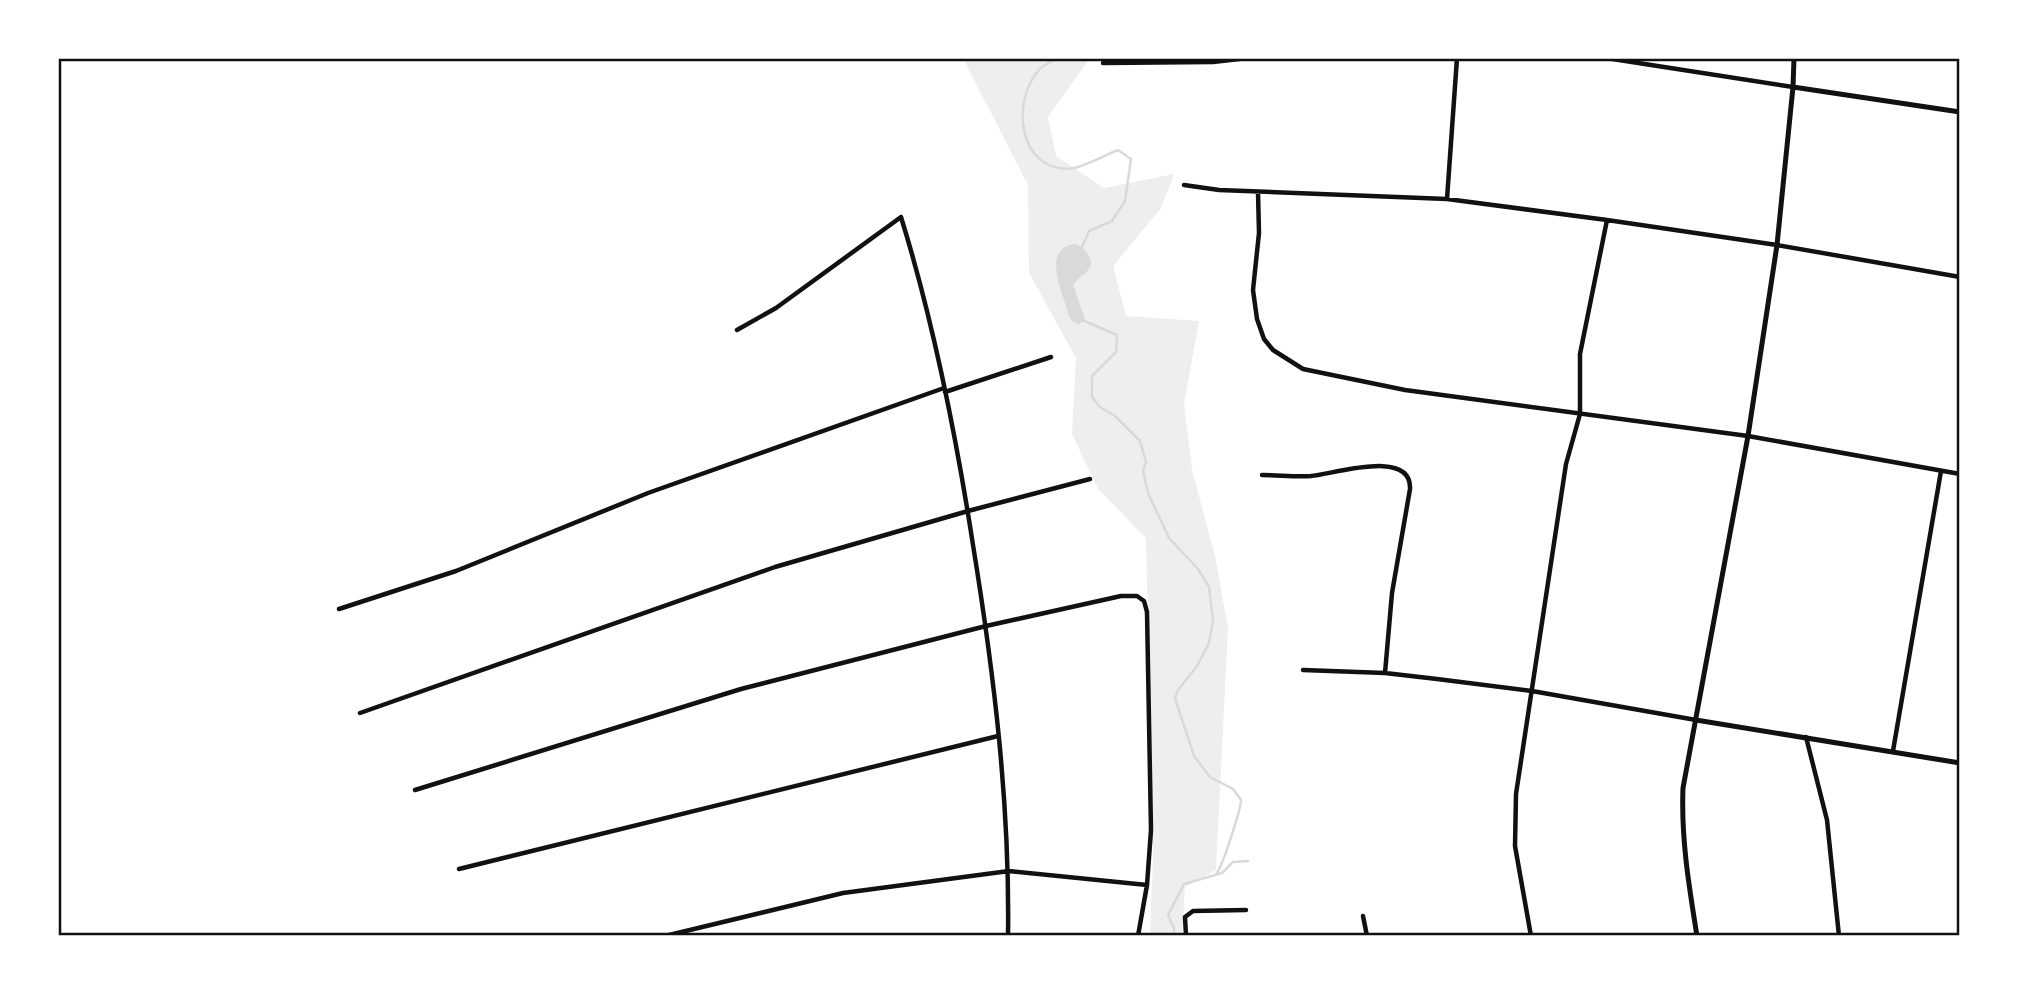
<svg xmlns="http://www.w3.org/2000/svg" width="2018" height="994" font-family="Rubik,sans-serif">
	<rect width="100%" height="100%" fill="#fff"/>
	<!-- green -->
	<path fill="#eee" d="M 963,58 L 1090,58 L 1048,117 L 1056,156 L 1104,188 L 1174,174 L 1161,208 L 1113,266 L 1126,316 L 1199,321 L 1184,404 L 1192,470 L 1215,556 L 1228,628 L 1216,870 L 1185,887 L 1182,936 L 1150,936 L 1153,858 L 1146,538 L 1098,489 L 1072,434 L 1076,358 L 1029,273 L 1028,185 Z"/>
	<!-- water -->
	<path fill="#d9d9d9" d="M 1076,244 C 1082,247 1086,250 1089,256 C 1097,270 1079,275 1073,285 L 1084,316 L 1085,320 L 1079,324 L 1073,322 L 1069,316 C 1064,295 1039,247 1076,244 Z"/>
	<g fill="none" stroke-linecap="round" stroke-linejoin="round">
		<!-- stream -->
		<path stroke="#d9d9d9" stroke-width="2.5" d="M 1057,58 C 1052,61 1043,65 1039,70 C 1011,101 1018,169 1068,169 C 1080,169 1105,155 1118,150 L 1131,159 L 1125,201 L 1112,221 L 1089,231 L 1082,247
			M 1082,320 L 1117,335 L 1116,352 L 1092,376 L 1092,397 L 1100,407 L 1115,416 L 1140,441 L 1146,462 L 1143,471 L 1148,493 L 1169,538 L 1198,569 L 1209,587 L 1213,620 L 1209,643 L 1197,666 L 1178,690 L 1175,698 L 1194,756 L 1210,777 L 1233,789 L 1241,800 C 1241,809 1222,868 1216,874
			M 1174,936 L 1174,928 L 1168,915 L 1184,884 L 1222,873 L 1233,862 L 1248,861"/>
		<!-- minor -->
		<path stroke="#111" stroke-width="4.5" d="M 1606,58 L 1793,87
			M 1103,63 L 1213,62 L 1248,58
			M 1184,185 L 1219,190 L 1447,199 L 1607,220 L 1777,245 L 1960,277
			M 1258,192 L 1259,233 L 1253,290 L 1257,319 L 1264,339 L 1273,350 L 1303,369 L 1405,390 L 1748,436 L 1960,474
			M 1447,199 L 1457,58
			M 737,330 L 776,308 L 901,217 C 934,324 956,435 973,545 C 994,674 1010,805 1008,936
			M 945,392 L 1051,357
			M 1262,475 C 1279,475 1295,477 1311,476 C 1334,474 1412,448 1410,489 L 1392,593 L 1385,673
			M 339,609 L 456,571 L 648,493 L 944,388
			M 1303,670 L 1385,673 L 1437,679 L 1532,691 L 1696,720
			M 360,713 L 775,567 L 968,511 L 1090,479
			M 1806,737 L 1827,820 L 1839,936
			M 1893,751 L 1941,471
			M 415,790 L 741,689 L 986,626 L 1121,596 L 1137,596 L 1144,601 L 1147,612 L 1151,830 L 1147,885 L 1138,936
			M 459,869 L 998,736
			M 1363,916 L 1367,936
			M 665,936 L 843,893 L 1009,871 L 1147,885
			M 1186,936 L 1185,917 L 1193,911 L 1246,910
			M 1531,936 L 1515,846 L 1516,794 L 1566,464 L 1580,414 L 1580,354 L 1607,220"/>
		<!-- tertiary -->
		<path stroke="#111" stroke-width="5" d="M 1793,87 L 1960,112
			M 1696,720 L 1960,763
			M 1697,936 C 1689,886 1681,839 1683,788 L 1748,436 L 1777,245 L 1793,87 L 1794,58"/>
	</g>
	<!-- border -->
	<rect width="2018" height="994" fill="none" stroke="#ffffff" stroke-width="119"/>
	<rect x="60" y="60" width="1898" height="874" fill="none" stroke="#111" stroke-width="2.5"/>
</svg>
